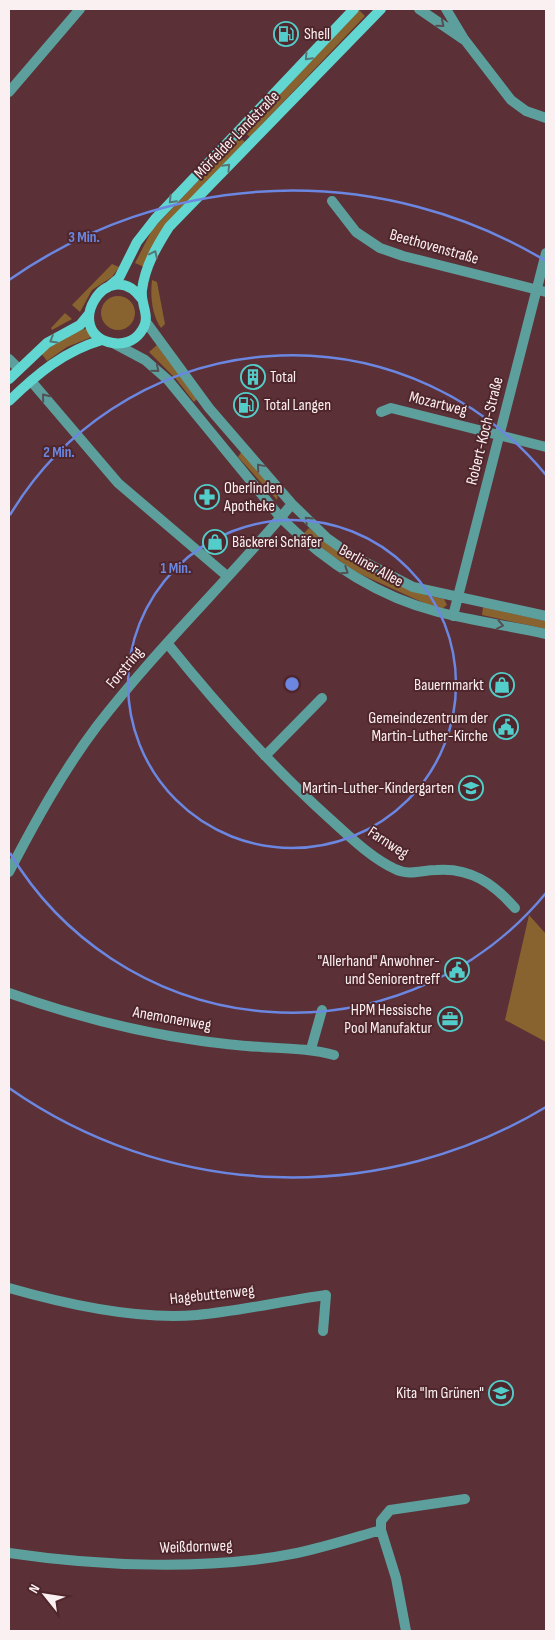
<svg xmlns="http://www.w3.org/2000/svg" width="555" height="1640" font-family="'Sofia Sans Condensed',sans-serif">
	<rect width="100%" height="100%" fill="#5b3036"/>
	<!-- green -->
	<path fill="#88622f" d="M 359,10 L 365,16 L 250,137 L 244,132 Z
		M 239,137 L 245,142 L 164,228 L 144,267 L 135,263 L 152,230 Z
		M 112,264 L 119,267 L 112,277 L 92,290 L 80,312 L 72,305 Z
		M 152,280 L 157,282 L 165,324 L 161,328 C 152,315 150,296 152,280 Z
		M101 313a17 17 0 1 1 34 0a17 17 0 1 1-34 0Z
		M 65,313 L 72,319 L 52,330 L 51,328 Z
		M 87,328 L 92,337 L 67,347 L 47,361 L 41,353 L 66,336 Z
		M 157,345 L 197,399 L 194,402 L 176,379 L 149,352 Z
		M 242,451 L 278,493 L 277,500 L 238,457 Z
		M 309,528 C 348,560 394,590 444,599 L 447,605 L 442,609 L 437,609 L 358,573 L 331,555 L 304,533 Z
		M 483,607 L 546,621 L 546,629 L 482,615 Z
		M 529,915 L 546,934 L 546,1042 L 505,1020 Z"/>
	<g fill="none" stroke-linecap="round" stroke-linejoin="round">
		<!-- minor -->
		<path stroke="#5c9f9d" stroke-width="10" d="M 419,9 L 463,39
			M 446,9 L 464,39 L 511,100 L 526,111 L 546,118
			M 9,92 L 80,9
			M 332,201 L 356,232 L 380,248 L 403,256 L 546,292
			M 146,322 L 209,408 L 292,504 L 327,538 L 351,555 L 413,587 L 546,616
			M 115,344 L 145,360 L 168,380 L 281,518 C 325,562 376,596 438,612 C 474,621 510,626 546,634
			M 9,359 L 19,369
			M 31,381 L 118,483 L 227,576
			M 381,412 L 391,408 L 546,447
			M 453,616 L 546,253
			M 167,643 C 217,705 270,765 329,818 C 349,836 371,858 395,869 C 409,876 422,870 436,870 C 470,867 494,884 515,908
			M 265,756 L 322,698
			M 9,872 C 35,822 63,771 97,726 C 157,648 229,580 292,504
			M 9,993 C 71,1015 136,1032 202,1041 C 217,1043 232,1045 247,1046 C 277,1049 305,1047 334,1055
			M 311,1049 L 322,1010
			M 9,1288 C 65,1304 139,1320 197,1315 C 240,1311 283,1301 326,1295 L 323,1331
			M 9,1553 C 97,1566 209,1571 297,1553 C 325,1547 353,1538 381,1530
			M 406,1631 L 396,1578 L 381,1530 L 381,1521 L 390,1510 L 465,1499"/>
		<!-- secondary -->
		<path stroke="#62d6d1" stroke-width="10" d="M 107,288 L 119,278 L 137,242 L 155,219 L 354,9
			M 142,299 C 107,252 60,334 113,343 C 123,345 134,341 140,333 C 153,317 140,306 142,290 C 145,266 157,246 169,227 L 381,9
			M 9,379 L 47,343 L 80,325 L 89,314
			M 9,401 C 37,374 64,351 102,340"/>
	</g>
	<!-- one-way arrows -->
	<defs><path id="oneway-chevron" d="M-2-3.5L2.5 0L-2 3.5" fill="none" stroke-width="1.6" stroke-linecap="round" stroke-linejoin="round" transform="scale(1.25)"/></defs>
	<g stroke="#545054">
		<use href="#oneway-chevron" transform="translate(441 24) rotate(40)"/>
		<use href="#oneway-chevron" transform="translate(156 369) rotate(39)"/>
		<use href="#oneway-chevron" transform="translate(45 397) rotate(-129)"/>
		<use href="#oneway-chevron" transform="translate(260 467) rotate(-130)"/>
		<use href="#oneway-chevron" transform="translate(308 520) rotate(-136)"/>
		<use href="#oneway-chevron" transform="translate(345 571) rotate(33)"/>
		<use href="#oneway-chevron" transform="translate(500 625) rotate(11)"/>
	</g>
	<g stroke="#587576">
		<use href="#oneway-chevron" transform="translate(308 57) rotate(133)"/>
		<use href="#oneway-chevron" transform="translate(227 167) rotate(-46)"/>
		<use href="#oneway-chevron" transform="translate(172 200) rotate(134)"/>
		<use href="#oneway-chevron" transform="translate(154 254) rotate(-64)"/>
		<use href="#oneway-chevron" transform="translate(53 340) rotate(149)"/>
	</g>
	<!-- distance rings -->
	<g fill="none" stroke="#6b87e1" stroke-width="2.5">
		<circle cx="292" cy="684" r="164"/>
		<path d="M546 893A329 329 0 0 1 10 853M10 515A329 329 0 0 1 546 475"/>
		<path d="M546 1107A493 493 0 0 1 9 1088M9 280A493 493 0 0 1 546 261"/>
	</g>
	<!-- icons -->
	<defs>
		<symbol id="fuel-ring" viewBox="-11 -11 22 22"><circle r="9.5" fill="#4f262c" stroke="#53cdc9" stroke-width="1.5"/><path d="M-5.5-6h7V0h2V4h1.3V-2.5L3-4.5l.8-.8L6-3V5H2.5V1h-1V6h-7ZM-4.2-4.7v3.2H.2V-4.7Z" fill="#53cdc9"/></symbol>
		<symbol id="building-ring" viewBox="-11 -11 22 22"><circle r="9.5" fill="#4f262c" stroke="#53cdc9" stroke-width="1.5"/><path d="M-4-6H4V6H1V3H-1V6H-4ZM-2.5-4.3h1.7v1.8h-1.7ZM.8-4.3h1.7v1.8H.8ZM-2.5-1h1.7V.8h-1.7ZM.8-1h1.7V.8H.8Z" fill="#53cdc9"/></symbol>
		<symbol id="pharmacy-ring" viewBox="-11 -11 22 22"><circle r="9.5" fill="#4f262c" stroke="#53cdc9" stroke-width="1.5"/><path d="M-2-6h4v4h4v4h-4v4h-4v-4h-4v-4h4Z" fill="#53cdc9"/></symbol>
		<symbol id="shop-ring" viewBox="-11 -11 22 22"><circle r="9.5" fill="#4f262c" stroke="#53cdc9" stroke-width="1.5"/><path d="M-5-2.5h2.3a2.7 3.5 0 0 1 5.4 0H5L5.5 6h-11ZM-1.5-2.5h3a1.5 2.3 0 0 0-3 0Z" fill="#53cdc9"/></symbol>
		<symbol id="civic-ring" viewBox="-11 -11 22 22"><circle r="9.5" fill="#4f262c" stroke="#53cdc9" stroke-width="1.5"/><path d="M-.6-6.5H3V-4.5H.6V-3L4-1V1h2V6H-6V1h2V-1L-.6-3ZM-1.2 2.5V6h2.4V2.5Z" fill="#53cdc9"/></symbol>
		<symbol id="school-ring" viewBox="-11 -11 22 22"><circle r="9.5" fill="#4f262c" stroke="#53cdc9" stroke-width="1.5"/><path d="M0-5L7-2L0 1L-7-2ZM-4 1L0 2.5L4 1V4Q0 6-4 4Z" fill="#53cdc9"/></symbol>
		<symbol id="office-ring" viewBox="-11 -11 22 22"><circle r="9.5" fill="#4f262c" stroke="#53cdc9" stroke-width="1.5"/><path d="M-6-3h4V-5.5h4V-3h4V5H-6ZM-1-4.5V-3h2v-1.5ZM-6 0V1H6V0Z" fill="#53cdc9"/></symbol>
	</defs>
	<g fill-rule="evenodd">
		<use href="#fuel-ring" x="272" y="20" width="28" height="28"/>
		<use href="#building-ring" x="239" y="363" width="28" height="28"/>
		<use href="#fuel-ring" x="232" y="391" width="28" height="28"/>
		<use href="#pharmacy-ring" x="193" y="483" width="28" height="28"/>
		<use href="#shop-ring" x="201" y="528" width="28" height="28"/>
		<use href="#shop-ring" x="488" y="671" width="28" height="28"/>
		<use href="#civic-ring" x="492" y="713" width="28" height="28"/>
		<use href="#school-ring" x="457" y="774" width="28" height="28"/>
		<use href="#civic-ring" x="443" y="956" width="28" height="28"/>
		<use href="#office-ring" x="436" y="1005" width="28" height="28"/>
		<use href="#school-ring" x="487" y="1379" width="28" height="28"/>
	</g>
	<g text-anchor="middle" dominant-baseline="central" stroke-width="4" stroke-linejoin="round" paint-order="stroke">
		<!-- poi labels -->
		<g font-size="16" fill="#fbf0f1" stroke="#4f262c" text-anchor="end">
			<text x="304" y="34" text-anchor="start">Shell</text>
			<text x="270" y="377" text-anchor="start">Total</text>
			<text x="264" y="405" text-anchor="start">Total Langen</text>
			<text x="224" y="488" text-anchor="start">Oberlinden<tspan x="224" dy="18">Apotheke</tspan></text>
			<text x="232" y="542" text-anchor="start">Bäckerei Schäfer</text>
			<text x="484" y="685">Bauernmarkt</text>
			<text x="488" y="718">Gemeindezentrum der<tspan x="488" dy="18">Martin-Luther-Kirche</tspan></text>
			<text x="454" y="788">Martin-Luther-Kindergarten</text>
			<text x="440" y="961">"Allerhand" Anwohner-<tspan x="440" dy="18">und Seniorentreff</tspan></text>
			<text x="432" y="1010">HPM Hessische<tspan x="432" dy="18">Pool Manufaktur</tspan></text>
			<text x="484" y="1393">Kita "Im Grünen"</text>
		</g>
		<!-- street labels -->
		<g font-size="16" fill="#fbf0f1" stroke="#4f262c">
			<text transform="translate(237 135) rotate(-46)">Mörfelder Landstraße</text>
			<text transform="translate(434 247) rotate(16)">Beethovenstraße</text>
			<text transform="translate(438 404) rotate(14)">Mozartweg</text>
			<text transform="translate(485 431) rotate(-76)">Robert-Koch-Straße</text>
			<text transform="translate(371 566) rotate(29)">Berliner Allee</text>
			<text transform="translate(125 668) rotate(-50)">Forstring</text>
			<text transform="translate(388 843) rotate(33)">Farnweg</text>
			<text transform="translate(172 1019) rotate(10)">Anemonenweg</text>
			<text transform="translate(212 1295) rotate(-6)">Hagebuttenweg</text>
			<text transform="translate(196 1547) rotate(-2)">Weißdornweg</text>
		</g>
	</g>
	<circle cx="292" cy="684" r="8" fill="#6b87e1" stroke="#4f262c" stroke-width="2.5"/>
	<g font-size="15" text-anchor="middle" font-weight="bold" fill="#6b87e1" stroke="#4f262c" stroke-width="4" stroke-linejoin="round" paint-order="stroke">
		<text x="84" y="242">3 Min.</text>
		<text x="59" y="457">2 Min.</text>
		<text x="176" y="573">1 Min.</text>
	</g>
	<!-- border -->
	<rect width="555" height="1640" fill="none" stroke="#fbf0f1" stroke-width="20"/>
	<!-- north arrow -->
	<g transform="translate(45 1595) rotate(300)" stroke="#4f262c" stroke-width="4" paint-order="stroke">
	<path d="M0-4L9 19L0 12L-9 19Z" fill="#fbf0f1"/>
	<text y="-8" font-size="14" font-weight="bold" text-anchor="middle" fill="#fbf0f1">N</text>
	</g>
</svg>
